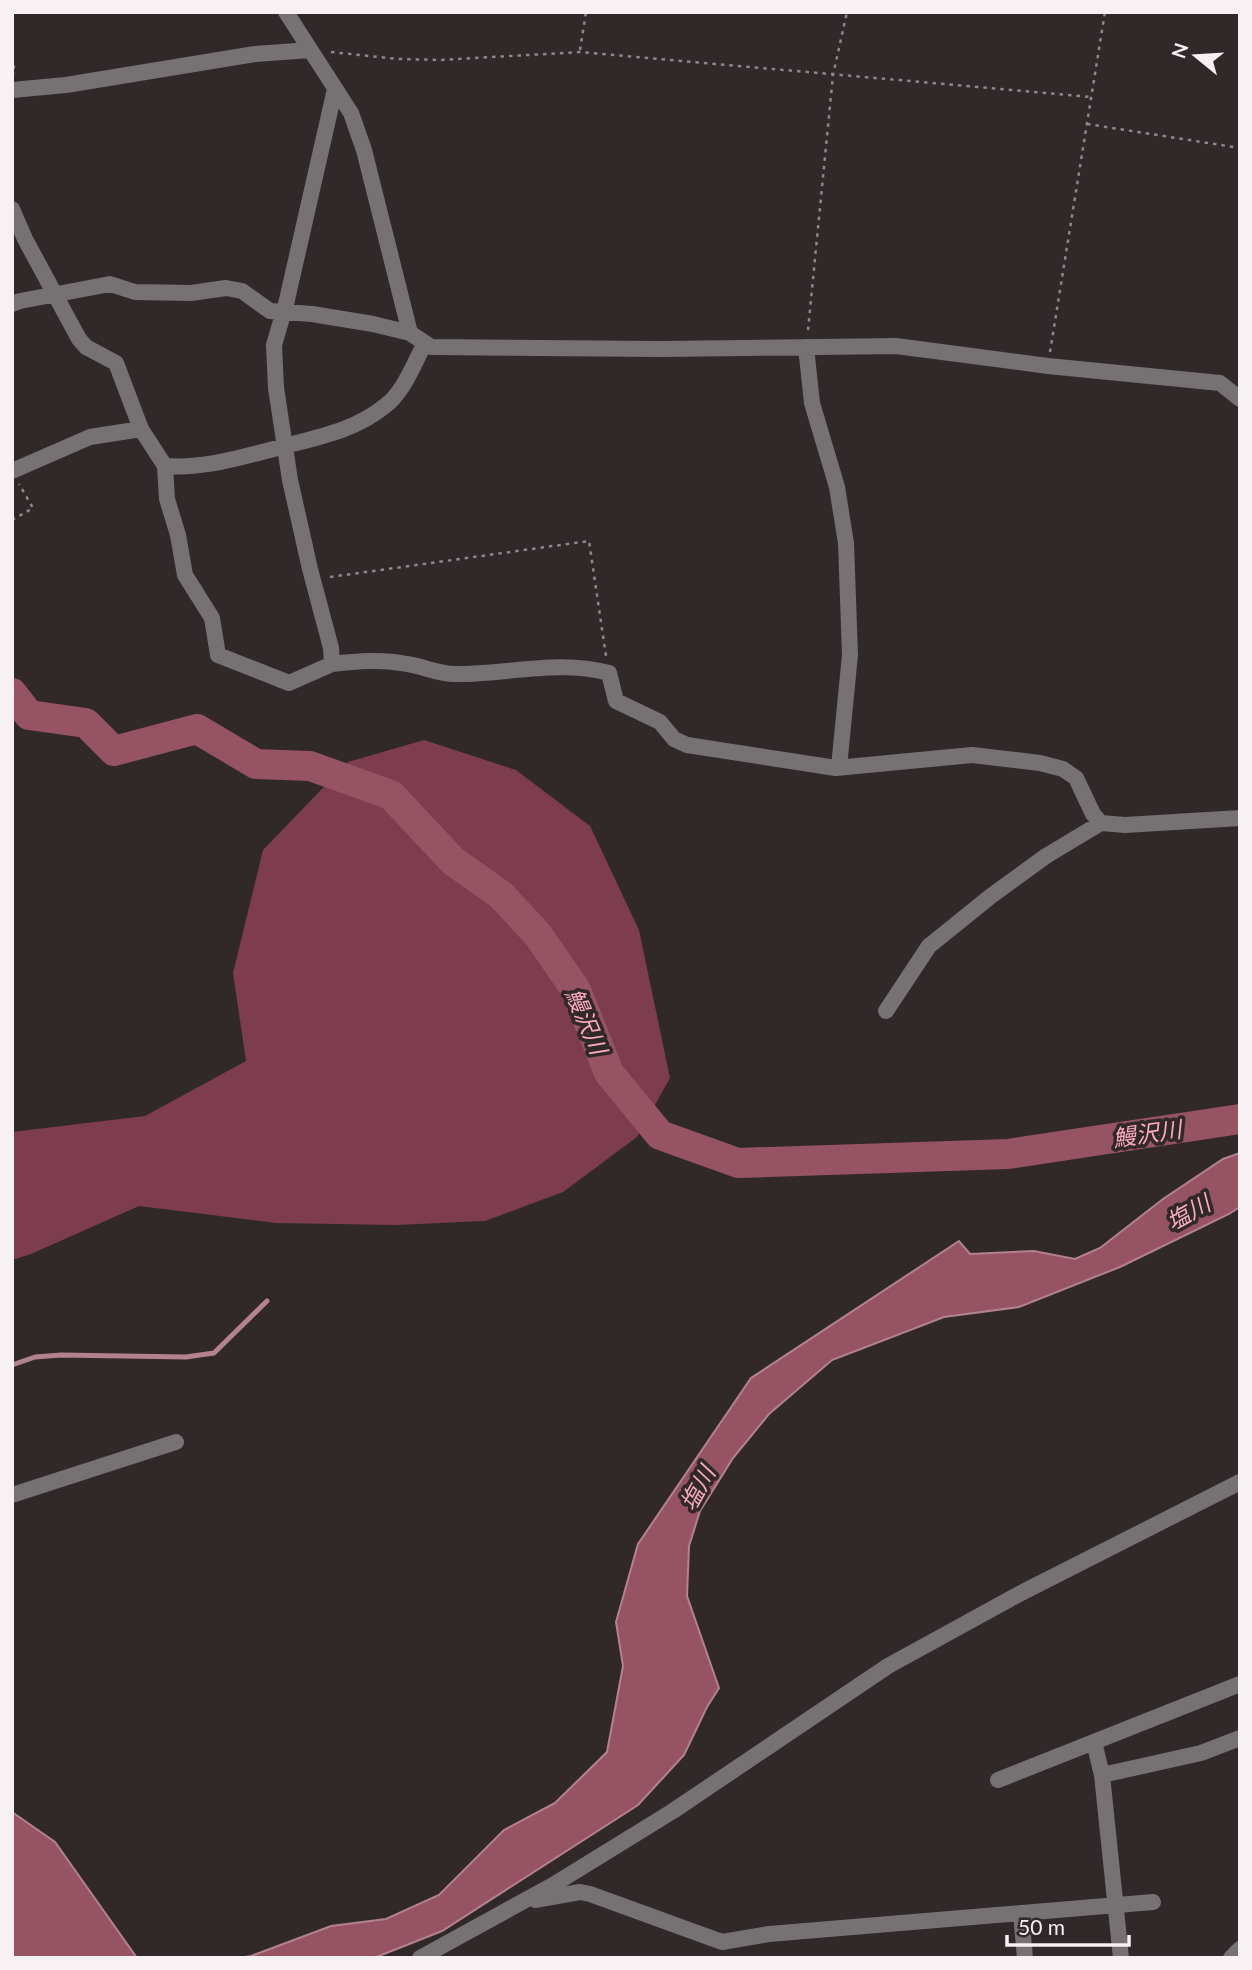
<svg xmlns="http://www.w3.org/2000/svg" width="1252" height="1970" font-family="Lato,'Noto Sans JP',sans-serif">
	<rect width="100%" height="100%" fill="#31282a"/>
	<!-- forest -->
	<path fill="#7d3d4e" d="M 424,740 L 516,770 L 590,826 L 639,930 L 670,1078 L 637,1137 L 563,1192 L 485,1221 L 396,1225 L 276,1223 L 139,1206 L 31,1254 L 12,1260 L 12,1132 L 145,1116 L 246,1061 L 233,973 L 263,850 L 348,762 Z"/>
	<!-- water -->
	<path fill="#965364" stroke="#b3828f" stroke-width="2" d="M 1240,1153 L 1240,1207 L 1229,1214 L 1120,1267 L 1019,1307 L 944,1317 L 832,1360 L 769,1414 L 733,1458 L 700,1511 L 689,1546 L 687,1596 L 719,1688 L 707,1707 L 684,1755 L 638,1805 L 442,1931 L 374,1958 L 239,1958 L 251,1956 L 331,1926 L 386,1919 L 439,1895 L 504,1830 L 555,1803 L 607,1752 L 623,1666 L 616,1622 L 638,1544 L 751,1378 L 959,1241 L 970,1254 L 1034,1251 L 1075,1259 L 1100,1248 L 1163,1199 L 1223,1159 Z
		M 12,1812 L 55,1842 L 137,1958 L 12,1958 Z"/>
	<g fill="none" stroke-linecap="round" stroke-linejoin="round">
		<!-- stream -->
		<path stroke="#b3828f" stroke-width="5" d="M 12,1365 L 35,1357 L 61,1355 L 186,1357 L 214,1353 L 267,1301"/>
		<!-- river -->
		<path stroke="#965364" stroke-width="30" d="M 12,693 L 29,715 L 86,723 L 114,751 L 197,729 L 256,764 L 310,766 L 391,795 L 453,861 L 501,895 L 538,935 L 576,990 L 609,1073 L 660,1135 L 738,1163 L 1008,1154 L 1240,1119"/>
		<!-- path -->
		<path stroke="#8e8688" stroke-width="2.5" stroke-dasharray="3.5 5" stroke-linecap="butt" d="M 580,50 L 586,12
			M 331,52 L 398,59 L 441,60 L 580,52 L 1091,97
			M 12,57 L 15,74
			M 1087,124 L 1240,148
			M 808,330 L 833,75 L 847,12
			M 1050,352 L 1105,12
			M 12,520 L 33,508 L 19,484
			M 330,577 L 589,541 L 606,656"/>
		<!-- street -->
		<path stroke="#767172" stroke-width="16" d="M 286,12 L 351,113 L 364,150 L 410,333
			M 12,90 L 66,85 L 255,54 L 310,50
			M 12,209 L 25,239 L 79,339 L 86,347 L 116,363 L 141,429 L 165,466 L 167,499 L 178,535 L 185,575 L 212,618 L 218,655 L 289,683 L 332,664 L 331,648 L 310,569 L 290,480 L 276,388 L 274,345 L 286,304 L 335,89
			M 12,304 L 20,301 L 110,284 L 135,292 L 191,293 L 226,288 L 242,291 L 270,311 L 312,314 L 373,324 L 410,333 L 431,347 L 661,349 L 896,346 L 1048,366 L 1220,383 L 1240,399
			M 806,347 L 812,403 L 837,487 L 846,543 L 850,655 L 839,767
			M 165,466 C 205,469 242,457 281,447 C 318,437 354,431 385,406 C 404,392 414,363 425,343
			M 12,471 L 90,437 L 141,429
			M 332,664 C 357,661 382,659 407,664 C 422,666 439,674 454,674 C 505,675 558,659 609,673 L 616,701 L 660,722 L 674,739 L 687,745 L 836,768 L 972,755 L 1040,763 L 1063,769 L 1076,778 L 1093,814 L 1101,823 L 1125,825 L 1240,818
			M 886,1011 L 929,946 L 991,896 L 1046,856 L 1101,823
			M 12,1495 L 176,1442
			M 1094,1742 L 1102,1775 L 1121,1958
			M 1102,1775 L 1201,1753 L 1240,1738
			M 998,1780 L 1240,1684
			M 535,1900 L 580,1892 L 590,1894 L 722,1942 L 769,1934 L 1153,1902
			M 1021,1913 L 1025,1958
			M 420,1958 L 553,1885 L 673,1811 L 888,1666 L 1023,1592 L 1240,1482
			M 1231,1958 L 1240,1949"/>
	</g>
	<g text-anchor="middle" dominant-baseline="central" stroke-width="7" stroke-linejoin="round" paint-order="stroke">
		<!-- water labels -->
		<g font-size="23" font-style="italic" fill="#f9aabc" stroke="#31282a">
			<text transform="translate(587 1021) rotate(67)">鰻沢川</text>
			<text transform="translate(1147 1133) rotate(-8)">鰻沢川</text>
			<text transform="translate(1188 1212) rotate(-29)">塩川</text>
			<text transform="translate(697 1488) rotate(-61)">塩川</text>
		</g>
	</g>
	<!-- border -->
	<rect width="1252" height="1970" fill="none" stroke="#f8f1f3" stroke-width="28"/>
	<!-- north arrow -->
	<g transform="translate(1196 56) rotate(288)" stroke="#31282a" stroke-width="5" paint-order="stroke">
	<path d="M0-5L12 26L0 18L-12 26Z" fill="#f8f1f3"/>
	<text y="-10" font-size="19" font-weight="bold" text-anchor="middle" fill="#f8f1f3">N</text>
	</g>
	<!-- scale -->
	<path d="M1007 1935v10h122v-10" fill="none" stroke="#f8f1f3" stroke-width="3.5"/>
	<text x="1018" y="1935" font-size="21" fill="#f8f1f3" stroke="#31282a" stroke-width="5" paint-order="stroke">50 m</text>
</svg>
